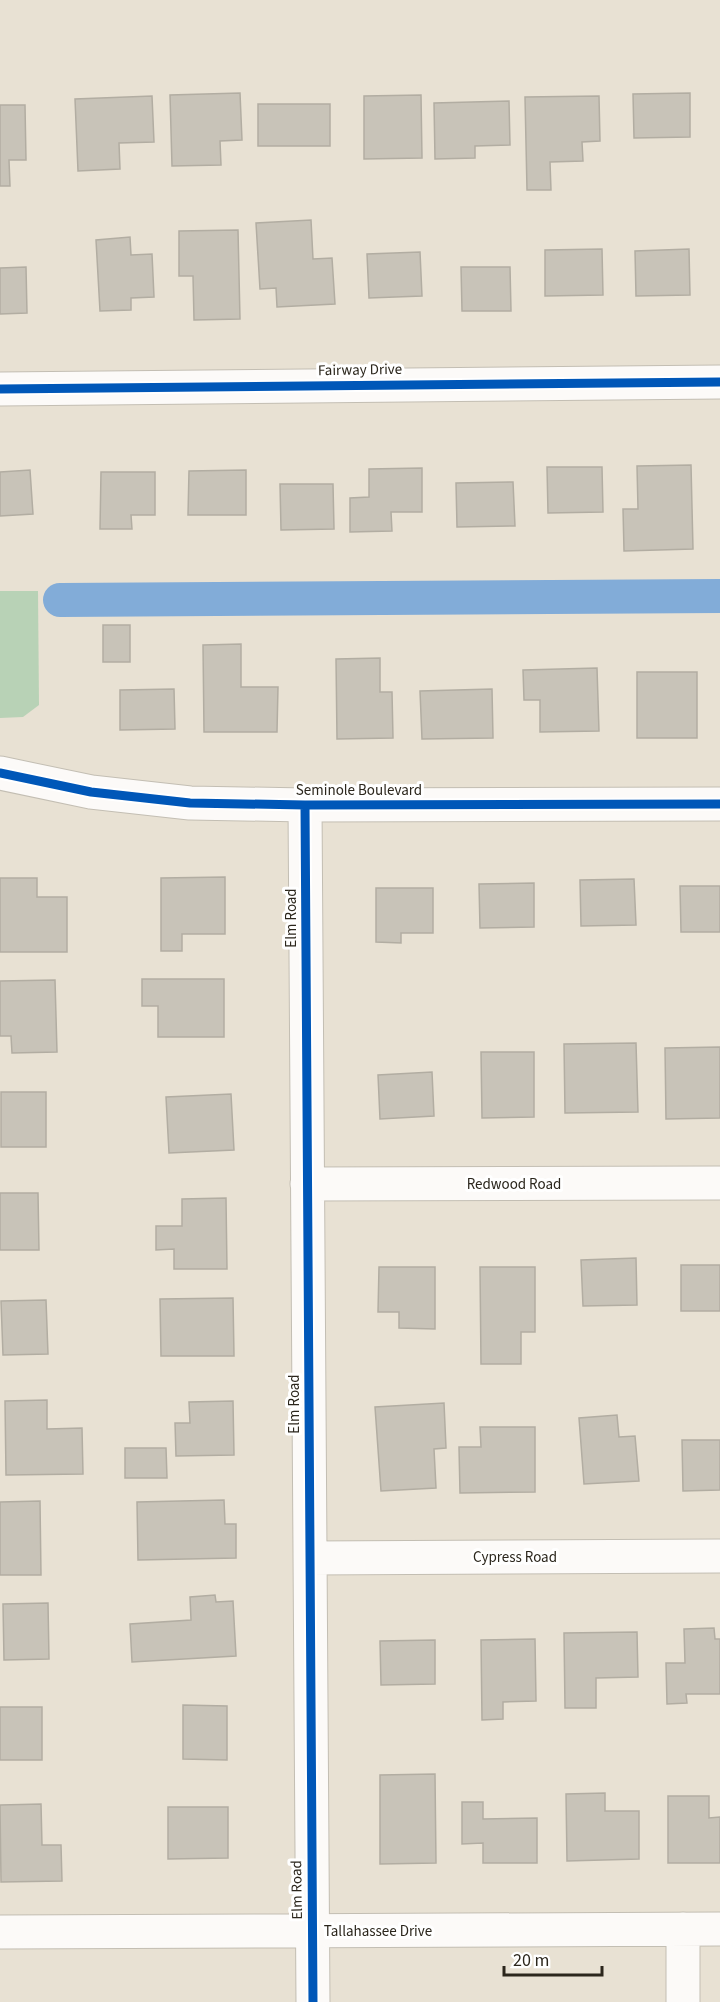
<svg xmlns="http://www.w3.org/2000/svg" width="720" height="2002" font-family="'Source Sans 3',sans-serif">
	<rect width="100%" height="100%" fill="#e8e1d3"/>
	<!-- green -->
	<path fill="#b8d2b6" d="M 0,591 L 38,591 L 39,705 L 23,717 L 0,718 Z"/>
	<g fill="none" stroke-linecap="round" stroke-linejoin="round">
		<!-- canal -->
		<path stroke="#82acd8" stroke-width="34" d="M 60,600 L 720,596"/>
	</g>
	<!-- building -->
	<path fill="#c8c3b8" stroke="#b2ada2" stroke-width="1.5" d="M 240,93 L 242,140 L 220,141 L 221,165 L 172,166 L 170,95 Z
		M 690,93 L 690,137 L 634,138 L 633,94 Z
		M 421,95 L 422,158 L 364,159 L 364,96 Z
		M 152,96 L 154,142 L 119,143 L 120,169 L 78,171 L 75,99 Z
		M 599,96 L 600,141 L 582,142 L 583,161 L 550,162 L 551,190 L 527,190 L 525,97 Z
		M 509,101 L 510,145 L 475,146 L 475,158 L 435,159 L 434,103 Z
		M 258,104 L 330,104 L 330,146 L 258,146 Z
		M 0,105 L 25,105 L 26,160 L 9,160 L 10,186 L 0,186 Z
		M 311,220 L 313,259 L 332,258 L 335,304 L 277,307 L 276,288 L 260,289 L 256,223 Z
		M 238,230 L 240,319 L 194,320 L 193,276 L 179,276 L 179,231 Z
		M 130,237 L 131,255 L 152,254 L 154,297 L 131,298 L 131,310 L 100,311 L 96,240 Z
		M 602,249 L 603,295 L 545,296 L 545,250 Z
		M 689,249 L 690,295 L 636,296 L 635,251 Z
		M 420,252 L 422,296 L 369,298 L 367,254 Z
		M 26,267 L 27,313 L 0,314 L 0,268 Z
		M 461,267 L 510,267 L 511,311 L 462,311 Z
		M 691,465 L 693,549 L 624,551 L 623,509 L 638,509 L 637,466 Z
		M 547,467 L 602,467 L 603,512 L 548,513 Z
		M 422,468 L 422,512 L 391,512 L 392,531 L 350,532 L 350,498 L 369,497 L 369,469 Z
		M 30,470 L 33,514 L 0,516 L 0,472 Z
		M 246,470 L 246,515 L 188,515 L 189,471 Z
		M 101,472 L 155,472 L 155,515 L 131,515 L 132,529 L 100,529 Z
		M 513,482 L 515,526 L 457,527 L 456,483 Z
		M 280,484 L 333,484 L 334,529 L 281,530 Z
		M 103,625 L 130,625 L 130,662 L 103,662 Z
		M 241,644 L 241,687 L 278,687 L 277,732 L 204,732 L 203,645 Z
		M 380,658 L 380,692 L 392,692 L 393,738 L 337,739 L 336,659 Z
		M 597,668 L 599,731 L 540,732 L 540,700 L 524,700 L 523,670 Z
		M 637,672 L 697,672 L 697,738 L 637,738 Z
		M 174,689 L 175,729 L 120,730 L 120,690 Z
		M 492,689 L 493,738 L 422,739 L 420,691 Z
		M 225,877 L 225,934 L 182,934 L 182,951 L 161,951 L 161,878 Z
		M 0,878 L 37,878 L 37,897 L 67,897 L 67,952 L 0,952 Z
		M 634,879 L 636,925 L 581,926 L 580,880 Z
		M 534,883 L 534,927 L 480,928 L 479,884 Z
		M 680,886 L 720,886 L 720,932 L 681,932 Z
		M 376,888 L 433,888 L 433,933 L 401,933 L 401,943 L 376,942 Z
		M 142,979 L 224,979 L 224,1037 L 158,1037 L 158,1006 L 142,1006 Z
		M 55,980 L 57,1052 L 12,1053 L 11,1036 L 0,1036 L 0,981 Z
		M 636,1043 L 638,1112 L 565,1113 L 564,1044 Z
		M 720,1047 L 720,1118 L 666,1119 L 665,1048 Z
		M 481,1052 L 534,1052 L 534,1117 L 482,1118 Z
		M 432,1072 L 434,1116 L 380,1119 L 378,1075 Z
		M 1,1092 L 46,1092 L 46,1147 L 1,1147 Z
		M 231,1094 L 234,1150 L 169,1153 L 166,1097 Z
		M 0,1193 L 38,1193 L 39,1250 L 0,1250 Z
		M 226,1198 L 227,1269 L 174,1269 L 174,1249 L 156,1250 L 156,1226 L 182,1226 L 182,1199 Z
		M 636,1258 L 637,1305 L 583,1306 L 581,1260 Z
		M 681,1265 L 720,1265 L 720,1311 L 681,1311 Z
		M 379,1267 L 435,1267 L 435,1329 L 399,1328 L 399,1312 L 378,1312 Z
		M 480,1267 L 535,1267 L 535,1332 L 521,1332 L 521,1364 L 481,1364 Z
		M 233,1298 L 234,1356 L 161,1356 L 160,1299 Z
		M 46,1300 L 48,1354 L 3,1355 L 1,1301 Z
		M 47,1400 L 47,1429 L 82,1428 L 83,1474 L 6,1475 L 5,1401 Z
		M 233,1401 L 234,1455 L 176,1456 L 175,1423 L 190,1423 L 189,1402 Z
		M 444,1403 L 446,1448 L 434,1449 L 436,1488 L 381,1491 L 375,1407 Z
		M 617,1415 L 619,1437 L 635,1436 L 639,1481 L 584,1484 L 579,1418 Z
		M 480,1427 L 535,1427 L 535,1492 L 460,1493 L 459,1447 L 481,1447 Z
		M 682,1440 L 720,1440 L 720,1490 L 683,1491 Z
		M 125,1448 L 166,1448 L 167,1478 L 125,1478 Z
		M 224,1500 L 225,1524 L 236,1524 L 236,1558 L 138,1560 L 137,1502 Z
		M 40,1501 L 41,1575 L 0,1575 L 0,1502 Z
		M 215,1595 L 216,1602 L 233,1601 L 236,1656 L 132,1662 L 130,1624 L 191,1620 L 190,1597 Z
		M 48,1603 L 49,1659 L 4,1660 L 3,1604 Z
		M 714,1628 L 715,1639 L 720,1639 L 720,1694 L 686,1694 L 687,1703 L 667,1704 L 666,1663 L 685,1663 L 684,1629 Z
		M 637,1632 L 638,1677 L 596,1678 L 596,1708 L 565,1708 L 564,1633 Z
		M 535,1639 L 536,1701 L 503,1702 L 503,1719 L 482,1720 L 481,1640 Z
		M 435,1640 L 435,1684 L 381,1685 L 380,1641 Z
		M 183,1705 L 227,1706 L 227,1760 L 183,1759 Z
		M 0,1707 L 42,1707 L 42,1760 L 0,1760 Z
		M 435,1774 L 436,1863 L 380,1864 L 380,1775 Z
		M 605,1793 L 605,1811 L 639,1811 L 639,1859 L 567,1861 L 566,1794 Z
		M 668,1796 L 709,1796 L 709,1818 L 720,1817 L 720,1863 L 668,1863 Z
		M 462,1802 L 483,1802 L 483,1819 L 537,1818 L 537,1863 L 483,1863 L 483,1843 L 462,1844 Z
		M 41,1804 L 42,1845 L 61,1845 L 62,1881 L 1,1882 L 0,1805 Z
		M 168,1807 L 228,1807 L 228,1858 L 168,1859 Z"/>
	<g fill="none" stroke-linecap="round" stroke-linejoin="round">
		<defs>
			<path id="minor" d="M 0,389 L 720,382
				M 0,773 L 91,792 L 190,803 L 305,805 L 720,804
				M 305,805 L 313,2002
				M 307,1184 L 720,1183
				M 310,1558 L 720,1556
				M 683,1929 L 683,2002
				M 0,1932 L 720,1929"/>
		</defs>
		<!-- minor casing -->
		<use href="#minor" stroke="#c3beb3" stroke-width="35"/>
		<!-- minor -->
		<use href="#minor" stroke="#fcfaf8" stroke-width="33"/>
		<defs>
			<path id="cycleway" d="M 0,389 L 720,382
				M 0,773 L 91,792 L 190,803 L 305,805 L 720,804
				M 305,805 L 313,2002"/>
		</defs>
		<!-- cycleway casing -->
		<use href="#cycleway" stroke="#fff" stroke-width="13"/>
		<!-- cycleway -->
		<use href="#cycleway" stroke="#0057b8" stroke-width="9"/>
	</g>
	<g text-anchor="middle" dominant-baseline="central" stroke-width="6" stroke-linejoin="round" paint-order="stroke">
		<!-- street labels -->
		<g font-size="15" fill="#2b261c" stroke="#fff">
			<text transform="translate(360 370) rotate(-1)">Fairway Drive</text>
			<text x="359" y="790">Seminole Boulevard</text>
			<text transform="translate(291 918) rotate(-90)">Elm Road</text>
			<text x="514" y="1184">Redwood Road</text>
			<text transform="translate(294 1404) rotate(-90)">Elm Road</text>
			<text x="515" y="1557">Cypress Road</text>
			<text transform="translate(297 1890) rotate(-91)">Elm Road</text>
			<text x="378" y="1931">Tallahassee Drive</text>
		</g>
	</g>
	<!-- scale -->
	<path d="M504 1966v9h98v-9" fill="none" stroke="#2b261c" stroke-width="3"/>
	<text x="513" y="1966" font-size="18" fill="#2b261c" stroke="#ffffff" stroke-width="4.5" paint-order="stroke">20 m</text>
</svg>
